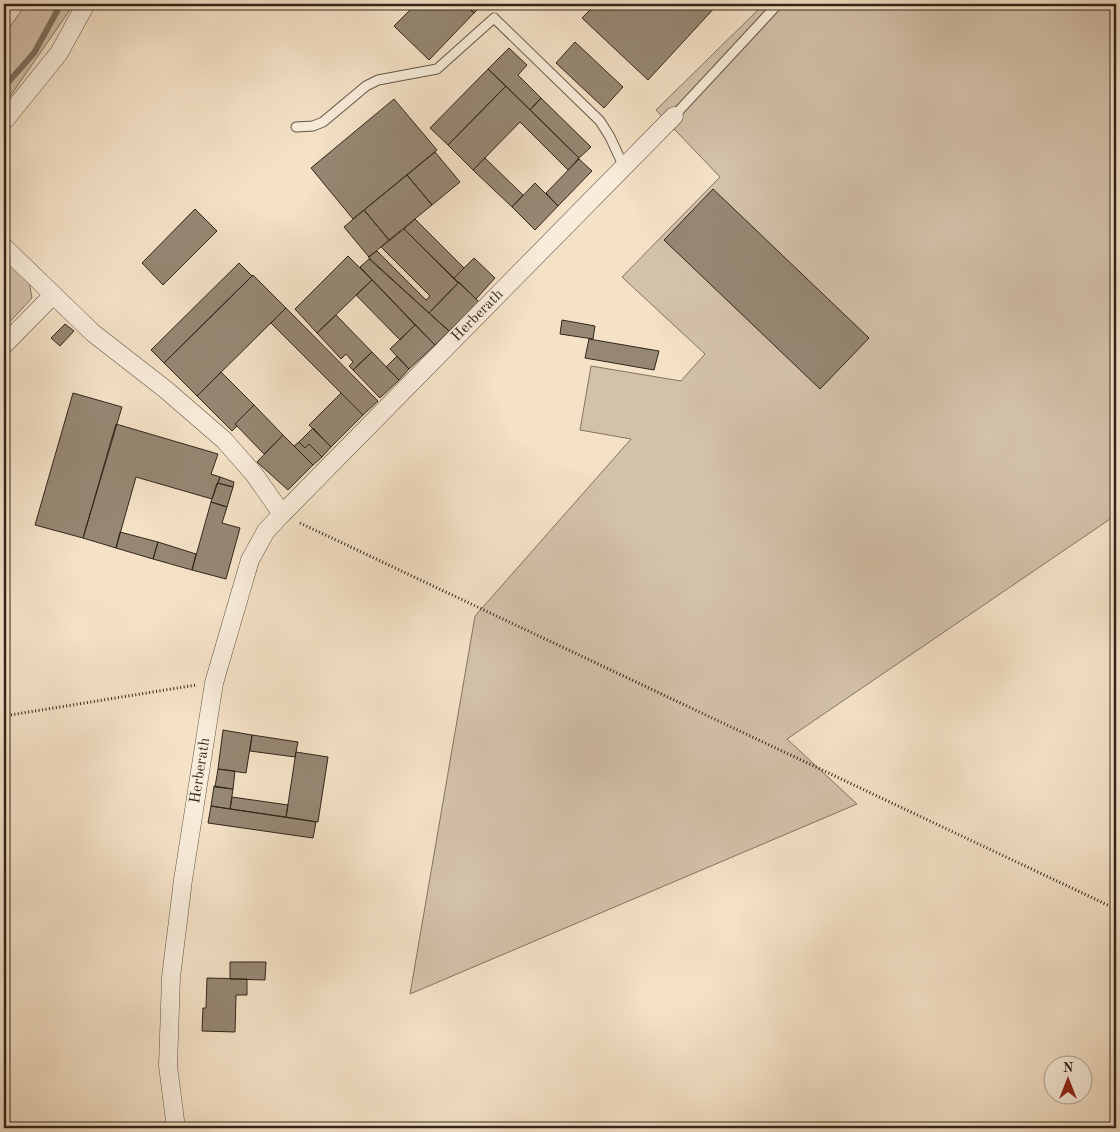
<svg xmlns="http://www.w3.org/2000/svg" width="1120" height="1132" font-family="'Old Standard TT',serif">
	<rect width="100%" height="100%" fill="#f4e1c6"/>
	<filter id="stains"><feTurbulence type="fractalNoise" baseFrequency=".004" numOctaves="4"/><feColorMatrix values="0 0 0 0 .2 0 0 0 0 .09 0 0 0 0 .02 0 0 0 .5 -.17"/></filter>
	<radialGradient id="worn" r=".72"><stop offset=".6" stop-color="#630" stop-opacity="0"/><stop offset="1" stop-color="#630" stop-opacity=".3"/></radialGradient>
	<!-- green -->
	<path fill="#d3c1a9" stroke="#827462" d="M 26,4 L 74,4 L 4,105 L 4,35 Z
		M 764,4 L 1116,4 L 1116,515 L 787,739 L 857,804 L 410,994 L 475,616 L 631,439 L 580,430 L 591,366 L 681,381 L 705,354 L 622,277 L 720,177 L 656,110 Z
		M 4,244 L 28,276 L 32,298 L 4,328 Z"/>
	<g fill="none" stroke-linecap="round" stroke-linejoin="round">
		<!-- stream -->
		<path stroke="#7e705e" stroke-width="6" d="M 4,87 L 34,53 L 61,4"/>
	</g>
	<!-- building -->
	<path fill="#968773" stroke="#31261a" d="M 416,4 L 464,4 L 474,13 L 429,60 L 394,26 Z
		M 464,4 L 483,4 L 474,13 Z
		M 596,4 L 718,4 L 648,80 L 582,18 Z
		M 575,42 L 623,87 L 604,108 L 556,63 Z
		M 509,48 L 527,65 L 518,75 L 541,98 L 530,110 L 488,69 Z
		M 488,69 L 506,86 L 448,145 L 430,128 Z
		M 506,86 L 579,158 L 568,170 L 520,122 L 473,170 L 448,145 Z
		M 541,98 L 591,147 L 579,158 L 530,110 Z
		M 394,99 L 437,150 L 353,219 L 311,168 Z
		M 435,152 L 460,182 L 432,205 L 407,175 Z
		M 485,158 L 523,195 L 512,207 L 473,170 Z
		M 579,159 L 592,171 L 558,206 L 546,193 Z
		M 407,175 L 432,205 L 389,240 L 364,210 Z
		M 535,183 L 558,206 L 535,230 L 512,207 Z
		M 713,189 L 869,338 L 820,389 L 664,240 Z
		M 195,209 L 217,231 L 163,285 L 142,263 Z
		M 364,210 L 389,240 L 369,257 L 344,227 Z
		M 415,219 L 464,268 L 454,278 L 404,229 Z
		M 404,229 L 458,283 L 429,313 L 368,257 L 377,251 L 426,300 L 430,296 L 381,247 Z
		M 348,256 L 372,280 L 317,333 L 295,309 Z
		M 474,258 L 495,278 L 476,299 L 454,278 Z
		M 369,259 L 449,331 L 435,345 L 360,267 Z
		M 239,263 L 252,276 L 164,363 L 151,350 Z
		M 253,275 L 286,308 L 197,396 L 164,363 Z
		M 372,280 L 415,325 L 400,340 L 356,295 Z
		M 459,282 L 479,302 L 449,331 L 429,313 Z
		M 286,308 L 378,401 L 363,415 L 271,323 Z
		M 336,315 L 372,352 L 353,370 L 349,366 L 353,362 L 346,354 L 341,359 L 317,333 Z
		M 562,320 L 595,326 L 593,339 L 560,334 Z
		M 65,324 L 74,331 L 60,346 L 51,338 Z
		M 415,325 L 435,345 L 409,369 L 390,349 Z
		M 589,339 L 659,351 L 654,370 L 585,358 Z
		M 372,352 L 399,380 L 380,398 L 353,370 Z
		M 397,356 L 409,369 L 399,380 L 386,367 Z
		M 221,372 L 254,405 L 235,424 L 237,426 L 232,431 L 197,396 Z
		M 73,393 L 122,407 L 83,538 L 35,525 Z
		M 341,393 L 363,415 L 331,447 L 309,425 Z
		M 254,405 L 283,435 L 264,454 L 235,424 Z
		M 116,424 L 218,454 L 211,474 L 220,477 L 212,499 L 136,477 L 116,548 L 83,538 Z
		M 313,428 L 331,447 L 322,457 L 309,444 L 305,448 L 299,442 Z
		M 283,435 L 313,465 L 288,490 L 257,462 Z
		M 299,442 L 305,448 L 309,444 L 322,457 L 313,465 L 294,446 Z
		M 220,477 L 234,482 L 233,487 L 218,483 Z
		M 217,483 L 233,487 L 227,507 L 211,502 Z
		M 211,502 L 227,507 L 222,523 L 240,528 L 226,579 L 192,570 Z
		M 120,532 L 158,542 L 153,559 L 116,548 Z
		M 158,542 L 196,554 L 192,570 L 153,559 Z
		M 223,730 L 252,735 L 246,773 L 218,769 Z
		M 252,735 L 298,742 L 295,757 L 250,751 Z
		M 296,752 L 328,757 L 318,822 L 286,817 Z
		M 218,769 L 235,771 L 233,789 L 215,787 Z
		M 214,786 L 233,789 L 230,809 L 211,806 Z
		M 232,797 L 288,805 L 286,817 L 230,809 Z
		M 211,806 L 316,822 L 313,838 L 208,823 Z
		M 230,962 L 266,962 L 265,980 L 230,979 Z
		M 207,978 L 247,979 L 247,995 L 236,995 L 235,1032 L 202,1031 L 203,1008 L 206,1008 Z"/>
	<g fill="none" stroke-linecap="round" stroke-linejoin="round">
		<defs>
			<path id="service" d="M 674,116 L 778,4
				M 296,127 L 313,126 L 323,122 L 366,86 L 378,80 L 437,69 L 494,18 L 600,121 L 610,137 L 624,167"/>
			<g id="minor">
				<path d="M 4,121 L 59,53 L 86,4"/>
				<path d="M 4,247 L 93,333 L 165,389 L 224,440 L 254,474 L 282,514"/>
				<path d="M 4,345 L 53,295"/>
				<path id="s1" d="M 176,1128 L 168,1066 L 171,977 L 183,880 L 214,683 L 250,560 L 266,531 L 282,514 L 674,116"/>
			</g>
		</defs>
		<!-- service casing -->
		<use href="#service" stroke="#625545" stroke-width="11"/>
		<!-- minor casing -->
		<use href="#minor" stroke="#625545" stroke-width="19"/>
		<!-- path -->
		<path stroke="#31261a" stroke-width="3" stroke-dasharray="1 2.5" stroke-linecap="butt" d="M 300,523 L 1116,909
			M 4,716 L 196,685"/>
		<!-- service -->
		<use href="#service" stroke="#f8ecda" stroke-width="9"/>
		<!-- minor -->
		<use href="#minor" stroke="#f8ecda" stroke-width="18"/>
	</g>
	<g text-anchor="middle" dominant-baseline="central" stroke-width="4" stroke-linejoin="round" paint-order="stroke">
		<!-- street labels -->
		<g font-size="15" fill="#31261a" stroke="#f8ecda">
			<text stroke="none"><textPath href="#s1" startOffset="912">Herberath</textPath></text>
			<text stroke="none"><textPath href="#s1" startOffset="360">Herberath</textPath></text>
		</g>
	</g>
	<!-- margin -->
	<rect width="1120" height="1132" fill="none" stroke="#f4e1c6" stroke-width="20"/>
	<rect x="5" y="5" width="1110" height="1122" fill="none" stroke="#31261a" stroke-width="2.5"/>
	<rect x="10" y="10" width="1100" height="1112" fill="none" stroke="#31261a"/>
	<!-- north arrow -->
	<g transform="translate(1068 1080)"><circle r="24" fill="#f8ecda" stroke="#a89d8d"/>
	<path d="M0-4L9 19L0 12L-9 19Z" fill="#8f2418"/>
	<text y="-8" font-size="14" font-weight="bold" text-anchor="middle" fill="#31261a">N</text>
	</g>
	<rect width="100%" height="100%" filter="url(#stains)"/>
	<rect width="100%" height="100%" fill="url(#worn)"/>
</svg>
